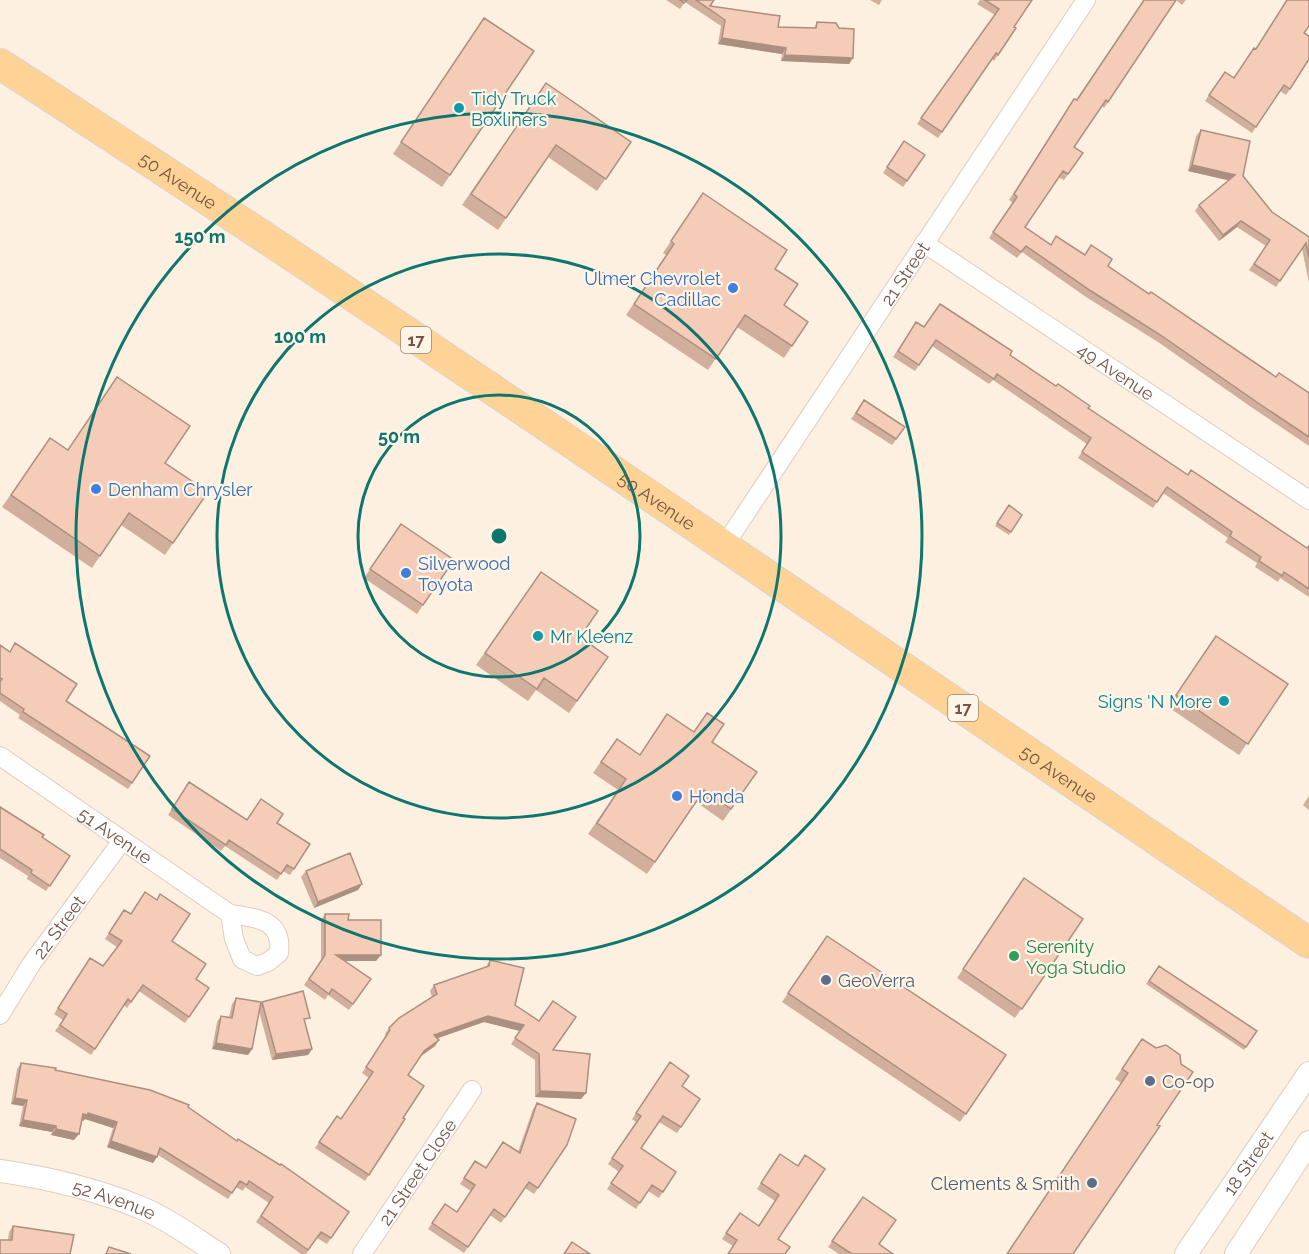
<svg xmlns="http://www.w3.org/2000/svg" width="1309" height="1254" font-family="Raleway,sans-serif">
	<rect width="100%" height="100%" fill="#fdf0e0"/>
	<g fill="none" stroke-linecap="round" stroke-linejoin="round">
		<defs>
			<g id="minor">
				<path id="s1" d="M 924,243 L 1309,500"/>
				<path id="s2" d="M 724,546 L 1086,0"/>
				<path id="s3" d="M 0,756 L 230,914 C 256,918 283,919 279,953 L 268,962 L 257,966 L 242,959 L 234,939 L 230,914"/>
				<path id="s4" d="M 0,1015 L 32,963 L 122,841"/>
				<path id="s5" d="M 362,1254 L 472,1090"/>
			</g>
			<g id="tertiary">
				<path id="s6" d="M 0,1171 C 49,1178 98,1190 144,1209 C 170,1220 195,1239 219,1254"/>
				<path id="s7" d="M 1186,1254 L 1309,1073"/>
				<path d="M 1236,1254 L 1309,1142"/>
			</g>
			<g id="primary">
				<path id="s8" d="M 0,64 C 441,349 873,649 1309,943"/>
			</g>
		</defs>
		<!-- minor casing -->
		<use href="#minor" stroke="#e1ccbc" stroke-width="20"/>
		<!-- tertiary casing -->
		<use href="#tertiary" stroke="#e1ccbc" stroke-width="24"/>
		<!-- primary casing -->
		<use href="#primary" stroke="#dbd3cf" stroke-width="32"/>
		<!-- minor -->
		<use href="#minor" stroke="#fff" stroke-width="18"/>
		<!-- tertiary -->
		<use href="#tertiary" stroke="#fff" stroke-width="22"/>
		<!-- primary -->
		<use href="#primary" stroke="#ffd395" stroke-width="30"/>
	</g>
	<!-- wall -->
	<path fill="#d2af9d" d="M 666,0 L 714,0 L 710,6 L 778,27 L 814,28 L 817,22 L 853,58 L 849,64 L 781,61 L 782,54 L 718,44 L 721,26 L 685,2 L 680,9 Z
		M 870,0 L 882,0 L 879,5 Z
		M 980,0 L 1032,0 L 1014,27 L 998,55 L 994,61 L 992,59 L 938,138 L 917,124 L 995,15 L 977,4 Z
		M 1144,0 L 1186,0 L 1182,5 L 1176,0 L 1104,108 L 1102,106 L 1074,147 L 1083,153 L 1064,180 L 1058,177 L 1025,227 L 1051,244 L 1085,255 L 1108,266 L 1276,377 L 1309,393 L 1309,446 L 1254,409 L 1158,342 L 1086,297 L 1022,252 L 1017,258 L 989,238 L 1013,203 L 1009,200 L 1070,105 L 1076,100 Z
		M 484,18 L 534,51 L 442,187 L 393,154 Z
		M 1304,33 L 1290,89 L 1286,95 L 1280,91 L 1252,133 L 1205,101 L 1225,72 L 1234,78 L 1256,49 Z
		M 546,83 L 631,142 L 597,191 L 548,157 L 498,230 L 462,205 Z
		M 1201,130 L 1243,176 L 1272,212 L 1309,237 L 1309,283 L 1302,249 L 1276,287 L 1249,270 L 1266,246 L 1237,227 L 1219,241 L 1195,211 L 1199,205 L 1229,180 L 1188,171 L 1196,136 Z
		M 904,141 L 925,155 L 903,187 L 883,173 Z
		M 703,193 L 775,269 L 784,305 L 808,322 L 784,358 L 737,327 L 708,370 L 626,315 L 666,255 L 663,253 Z
		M 916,322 L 924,327 L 1010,355 L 1188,475 L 1307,548 L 1309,546 L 1309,597 L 1280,578 L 1278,582 L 1255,567 L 1257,563 L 1225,542 L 1228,538 L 1163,493 L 1153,508 L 1078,458 L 1087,444 L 993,380 L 989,384 L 932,346 L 915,371 L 893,357 Z
		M 864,400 L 905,427 L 892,445 L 851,419 Z
		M 50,438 L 68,450 L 165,463 L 208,492 L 165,555 L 121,525 L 92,568 L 2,507 Z
		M 1009,505 L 1022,515 L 1009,535 L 995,526 Z
		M 401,524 L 423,605 L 417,614 L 364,578 Z
		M 541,572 L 580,637 L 608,657 L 569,713 L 536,690 L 528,701 L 476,665 Z
		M 1216,636 L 1288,684 L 1239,755 L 1168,707 Z
		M 0,645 L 66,701 L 150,756 L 128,789 L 18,718 L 20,715 L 0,701 Z
		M 693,732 L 712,742 L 757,772 L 723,821 L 696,802 L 647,874 L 588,834 L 618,790 L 593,773 L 617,739 L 639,755 Z
		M 189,782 L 246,820 L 277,823 L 310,844 L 290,875 L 283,871 L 277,880 L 225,846 L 221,851 L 168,815 Z
		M 1309,796 L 1309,810 L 1303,805 Z
		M 0,807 L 42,837 L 70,856 L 46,891 L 27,879 L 28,876 L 0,858 Z
		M 306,871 L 362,884 L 358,890 L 314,908 L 301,877 Z
		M 1024,878 L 1083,919 L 1015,1018 L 957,978 Z
		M 160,894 L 172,941 L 196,979 L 209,988 L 185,1023 L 139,991 L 127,1008 L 124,1005 L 91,1055 L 55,1031 L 63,1020 L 54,1014 L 90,958 L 103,966 L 117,947 L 105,939 L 124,910 L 131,914 L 156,900 Z
		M 325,914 L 348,920 L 376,961 L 345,961 L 371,979 L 349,1010 L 328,995 L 325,1000 L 304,985 L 321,961 L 321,920 Z
		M 827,936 L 1006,1055 L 960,1122 L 782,1002 Z
		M 490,960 L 515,1005 L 553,1050 L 586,1093 L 581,1099 L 535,1097 L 535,1060 L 511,1044 L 520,1031 L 484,1022 L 437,1038 L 435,1046 L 420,1057 L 408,1075 L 403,1118 L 405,1119 L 365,1181 L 315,1148 L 337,1116 L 341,1119 L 369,1078 L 362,1073 L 386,1036 L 385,1034 L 389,1028 L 432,997 L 430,991 L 434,985 L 486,967 Z
		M 1159,966 L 1257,1031 L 1244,1050 L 1146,984 Z
		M 236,998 L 260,1005 L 262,1002 L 305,1024 L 312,1049 L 308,1055 L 272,1060 L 259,1011 L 252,1049 L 248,1055 L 212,1049 L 217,1022 L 221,1016 L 229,1017 L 232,1004 Z
		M 1142,1039 L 1157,1125 L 1121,1083 L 1115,1079 Z
		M 670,1062 L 682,1086 L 700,1099 L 677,1133 L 659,1122 L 641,1148 L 676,1172 L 659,1198 L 648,1191 L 636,1209 L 607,1189 L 619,1172 L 608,1164 L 636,1122 L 632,1119 Z
		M 21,1063 L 55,1070 L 188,1107 L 237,1141 L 349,1212 L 327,1244 L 317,1238 L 306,1254 L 301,1254 L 256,1222 L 269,1203 L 245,1187 L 243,1191 L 236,1187 L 228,1199 L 158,1155 L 153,1163 L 107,1147 L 113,1128 L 85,1119 L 83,1121 L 81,1120 L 74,1140 L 51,1135 L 52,1132 L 19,1126 L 23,1106 L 11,1104 L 17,1069 Z
		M 537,1103 L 567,1145 L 534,1194 L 525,1188 L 501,1223 L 490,1215 L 464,1253 L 428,1229 L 445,1204 L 457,1212 L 471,1191 L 460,1184 L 475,1161 L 486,1168 L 518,1152 L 533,1109 Z
		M 780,1154 L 778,1239 L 733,1246 L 722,1239 L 740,1213 L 758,1226 L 775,1201 L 757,1189 Z
		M 863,1197 L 879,1244 L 893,1254 L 839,1254 L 828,1247 Z
		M 13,1226 L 70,1254 L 8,1240 L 9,1232 Z"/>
	<!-- shaded-wall -->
	<path fill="#ab8f80" d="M 722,38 L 786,48 L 782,54 L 718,44 Z
		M 785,55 L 853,58 L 849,64 L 781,61 Z
		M 1192,165 L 1235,175 L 1231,181 L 1188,171 Z
		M 1241,221 L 1237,227 L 1219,241 L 1223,235 Z
		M 362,884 L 358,890 L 314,908 L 318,902 Z
		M 336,955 L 381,955 L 376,961 L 332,961 Z
		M 488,1016 L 524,1025 L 520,1031 L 484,1022 L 430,1041 L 434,1035 Z
		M 439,1040 L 435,1046 L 419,1057 L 424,1051 Z
		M 216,1043 L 252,1049 L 248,1055 L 212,1049 Z
		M 312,1049 L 308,1055 L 272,1060 L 276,1054 Z
		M 540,1091 L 586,1093 L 581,1099 L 535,1097 Z
		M 15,1098 L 27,1100 L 23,1106 L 11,1104 Z
		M 88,1113 L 117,1122 L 113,1128 L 85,1119 L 83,1121 L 78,1120 L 83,1114 Z
		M 23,1120 L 56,1126 L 52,1132 L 19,1126 Z
		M 56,1129 L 79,1134 L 74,1140 L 51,1135 Z
		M 111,1141 L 157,1157 L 153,1163 L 107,1147 Z"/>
	<!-- building -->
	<path fill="#f4ccb7" stroke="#ab8f80" stroke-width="1.5" d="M 680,0 L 687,0 L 684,3 Z
		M 696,0 L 714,0 L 710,6 L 780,16 L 778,27 L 816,28 L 817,22 L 836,23 L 839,28 L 854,29 L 853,58 L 785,55 L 786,48 L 722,38 L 725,20 Z
		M 985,0 L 1032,0 L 1014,27 L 1016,28 L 998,55 L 996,53 L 942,132 L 921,118 L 999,9 Z
		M 1144,0 L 1176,0 L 1108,102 L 1106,100 L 1074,147 L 1083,153 L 1068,174 L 1063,171 L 1025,227 L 1051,245 L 1056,236 L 1085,255 L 1091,245 L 1112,259 L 1108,266 L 1149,294 L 1151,292 L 1276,377 L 1279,373 L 1309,393 L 1309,437 L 1258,403 L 1162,336 L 1091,291 L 1026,246 L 1021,252 L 993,232 L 1017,197 L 1014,194 L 1074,99 L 1077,100 Z
		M 1287,0 L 1309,0 L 1309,26 L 1304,33 L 1309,36 L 1309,59 L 1290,89 L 1284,85 L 1256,127 L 1209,95 L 1225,72 L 1234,78 L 1254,48 L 1256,49 Z
		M 484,18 L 534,51 L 450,175 L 401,142 Z
		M 546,83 L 631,142 L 606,179 L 556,145 L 506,218 L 471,194 Z
		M 1201,130 L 1250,141 L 1243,176 L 1272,212 L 1309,237 L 1309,258 L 1306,243 L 1280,281 L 1254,264 L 1270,240 L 1241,221 L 1223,235 L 1199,205 L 1235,175 L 1192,165 Z
		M 904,141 L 925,155 L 907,181 L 887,167 Z
		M 703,193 L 787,250 L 775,269 L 798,284 L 784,305 L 808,322 L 792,346 L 745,315 L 716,359 L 634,304 L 674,244 L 671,241 Z
		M 940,304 L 1012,351 L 1010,355 L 1056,386 L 1058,384 L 1090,406 L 1088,408 L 1188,475 L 1191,470 L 1307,548 L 1309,546 L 1309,589 L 1284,572 L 1282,576 L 1259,561 L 1261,557 L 1230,536 L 1232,532 L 1167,487 L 1157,502 L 1082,452 L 1091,438 L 997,374 L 994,379 L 936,340 L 919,365 L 898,351 L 916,322 L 924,327 Z
		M 117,377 L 190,426 L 165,463 L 208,492 L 173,543 L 129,513 L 100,556 L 11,495 L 50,438 L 68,450 Z
		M 864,400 L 905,427 L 896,439 L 856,413 Z
		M 1009,505 L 1022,515 L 1011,532 L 997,523 Z
		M 401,524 L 454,560 L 423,605 L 370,569 Z
		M 541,572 L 598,611 L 580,637 L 608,657 L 577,701 L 544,678 L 537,689 L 485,653 Z
		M 1216,636 L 1288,684 L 1248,744 L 1176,695 Z
		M 15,643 L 77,684 L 66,701 L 150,756 L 132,783 L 23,712 L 24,709 L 0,693 L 0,682 L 2,679 L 0,678 L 0,645 L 10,652 Z
		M 707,713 L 724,724 L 712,742 L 757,772 L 731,809 L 704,790 L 655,862 L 597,823 L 626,779 L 601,762 L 617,739 L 640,755 L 667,714 L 694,732 Z
		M 189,782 L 247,820 L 261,799 L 283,814 L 277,823 L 310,844 L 294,869 L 287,865 L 281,874 L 229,840 L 226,845 L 172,809 Z
		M 0,807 L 44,835 L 42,837 L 70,856 L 50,886 L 31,873 L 32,870 L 0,849 Z
		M 350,853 L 362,884 L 318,902 L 306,871 Z
		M 1024,878 L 1083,919 L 1022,1009 L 963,969 Z
		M 145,892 L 157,900 L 160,894 L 190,914 L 172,941 L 206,964 L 196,979 L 209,988 L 189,1017 L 143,985 L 131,1002 L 128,999 L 95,1049 L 60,1025 L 67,1014 L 58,1008 L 90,958 L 103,966 L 122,941 L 109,933 L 124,910 L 131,914 Z
		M 325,914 L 349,914 L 348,920 L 381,920 L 381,955 L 336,955 L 371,979 L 353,1004 L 332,989 L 329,994 L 309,979 L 325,955 Z
		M 827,936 L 1006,1055 L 966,1114 L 788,993 Z
		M 490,960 L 524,968 L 515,1005 L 539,1021 L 553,1001 L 576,1017 L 553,1050 L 590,1054 L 586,1093 L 540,1091 L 539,1054 L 515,1038 L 524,1025 L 488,1016 L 434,1035 L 439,1040 L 424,1051 L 408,1075 L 424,1086 L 403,1118 L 405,1119 L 369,1175 L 319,1142 L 337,1116 L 341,1119 L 373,1072 L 366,1067 L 390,1030 L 389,1028 L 399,1018 L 437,994 L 434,985 L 489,966 Z
		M 1159,966 L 1257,1031 L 1246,1047 L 1149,981 Z
		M 303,991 L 310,1018 L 304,1019 L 312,1049 L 276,1054 L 262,1002 Z
		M 236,998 L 261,1002 L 252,1049 L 216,1043 L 221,1016 L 232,1018 Z
		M 1142,1039 L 1156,1048 L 1166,1045 L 1180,1055 L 1181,1064 L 1193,1072 L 1157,1125 L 1160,1126 L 1073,1254 L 1007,1254 L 1128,1073 L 1122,1069 Z
		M 670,1062 L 689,1076 L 682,1086 L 700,1099 L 681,1127 L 663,1116 L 641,1148 L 676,1172 L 663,1192 L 652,1185 L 640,1203 L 611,1183 L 623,1166 L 612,1158 L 641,1116 L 636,1113 Z
		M 21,1063 L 56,1068 L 55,1070 L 150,1090 L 189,1105 L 188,1107 L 237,1141 L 238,1139 L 280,1165 L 281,1164 L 349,1212 L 331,1238 L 321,1232 L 308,1250 L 261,1216 L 273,1197 L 249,1181 L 247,1185 L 240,1181 L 232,1193 L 160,1148 L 157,1157 L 111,1141 L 117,1122 L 88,1113 L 88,1115 L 83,1114 L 79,1134 L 56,1129 L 56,1126 L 23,1120 L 27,1100 L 15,1098 Z
		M 537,1103 L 576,1119 L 567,1145 L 538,1188 L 529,1182 L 505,1217 L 494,1209 L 468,1247 L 432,1223 L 445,1204 L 457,1212 L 475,1185 L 464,1178 L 475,1161 L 486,1168 L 503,1142 L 520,1153 Z
		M 780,1154 L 798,1166 L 805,1155 L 825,1169 L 778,1239 L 790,1247 L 785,1254 L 728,1254 L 737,1240 L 726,1233 L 740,1213 L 759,1226 L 779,1195 L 761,1183 Z
		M 863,1197 L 896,1220 L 879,1244 L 893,1254 L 852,1254 L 832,1241 Z
		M 13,1226 L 74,1235 L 70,1254 L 0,1254 L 0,1240 L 12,1240 Z
		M 572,1242 L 590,1254 L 564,1254 Z
		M 109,1247 L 131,1254 L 106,1254 Z"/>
	<!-- distance rings -->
	<g fill="none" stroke="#0f766e" stroke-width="3">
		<circle cx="499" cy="536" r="141"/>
		<circle cx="499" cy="536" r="282"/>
		<circle cx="499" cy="536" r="423"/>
	</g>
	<!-- markers -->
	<g fill="#0f9aa8" stroke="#fff5e7" stroke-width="2">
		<circle cx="459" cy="108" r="6"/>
		<circle cx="538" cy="636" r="6"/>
		<circle cx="1224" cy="701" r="6"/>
	</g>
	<g fill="#3f7fe0" stroke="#fff5e7" stroke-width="2">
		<circle cx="733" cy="288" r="6"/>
		<circle cx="96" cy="489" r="6"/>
		<circle cx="406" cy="573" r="6"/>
		<circle cx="677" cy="796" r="6"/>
	</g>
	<circle fill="#2e9e5b" stroke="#fff5e7" stroke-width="2" cx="1014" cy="956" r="6"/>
	<g fill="#5c6f8a" stroke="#fff5e7" stroke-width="2">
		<circle cx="826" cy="980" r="6"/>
		<circle cx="1150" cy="1081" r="6"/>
		<circle cx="1092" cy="1183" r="6"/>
	</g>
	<g text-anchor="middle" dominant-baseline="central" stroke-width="4.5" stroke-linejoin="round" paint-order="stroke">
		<!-- shield labels -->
		<g fill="#fff5e7" stroke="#9e8577" stroke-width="1.5">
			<rect x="401" y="327" width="30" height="26" rx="4.5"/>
			<rect x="948" y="695" width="30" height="26" rx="4.5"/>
		</g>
		<g font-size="16" font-weight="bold" fill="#755547">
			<text x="416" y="340">17</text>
			<text x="963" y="708">17</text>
		</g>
		<!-- culture labels -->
		<g font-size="18" fill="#0d838f" stroke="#fff5e7" text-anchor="start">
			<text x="471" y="98">Tidy Truck<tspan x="471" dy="21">Boxliners</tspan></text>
			<text x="550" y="636">Mr Kleenz</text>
			<text x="1212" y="701" text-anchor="end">Signs 'N More</text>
		</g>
		<!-- street labels -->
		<g font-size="18" fill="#755547" stroke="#fff5e7">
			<text stroke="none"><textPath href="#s8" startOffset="213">50 Avenue</textPath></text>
			<text stroke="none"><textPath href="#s2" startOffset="327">21 Street</textPath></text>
			<text stroke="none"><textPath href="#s1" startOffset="231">49 Avenue</textPath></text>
			<text stroke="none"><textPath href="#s8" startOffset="789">50 Avenue</textPath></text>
			<text stroke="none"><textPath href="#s8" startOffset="1275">50 Avenue</textPath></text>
			<text stroke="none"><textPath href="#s3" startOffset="140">51 Avenue</textPath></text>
			<text stroke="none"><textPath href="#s4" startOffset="106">22 Street</textPath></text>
			<text stroke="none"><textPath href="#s7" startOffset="110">18 Street</textPath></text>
			<text stroke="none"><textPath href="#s5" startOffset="99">21 Street Close</textPath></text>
			<text stroke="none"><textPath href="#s6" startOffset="118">52 Avenue</textPath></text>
		</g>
		<!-- shop labels -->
		<g font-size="18" fill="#366cbe" stroke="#fff5e7" text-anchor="start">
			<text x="721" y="278" text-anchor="end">Ulmer Chevrolet<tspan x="721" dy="21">Cadillac</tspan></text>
			<text x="108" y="489">Denham Chrysler</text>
			<text x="418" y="563">Silverwood<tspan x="418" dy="21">Toyota</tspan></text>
			<text x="689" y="796">Honda</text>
		</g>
		<!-- leisure labels -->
		<g font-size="18" fill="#27864d" stroke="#fff5e7" text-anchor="start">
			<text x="1026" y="946">Serenity<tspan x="1026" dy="21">Yoga Studio</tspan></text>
		</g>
		<!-- service labels -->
		<g font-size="18" fill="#4e5e75" stroke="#fff5e7" text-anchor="start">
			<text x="838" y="980">GeoVerra</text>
			<text x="1162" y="1081">Co-op</text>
			<text x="1080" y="1183" text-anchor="end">Clements &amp; Smith</text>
		</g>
	</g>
	<circle cx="499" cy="536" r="9" fill="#0f766e" stroke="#fff5e7" stroke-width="3"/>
	<g font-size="18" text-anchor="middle" font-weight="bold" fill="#0f766e" stroke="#fff5e7" stroke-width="4.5" stroke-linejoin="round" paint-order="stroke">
		<text x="200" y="243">150 m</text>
		<text x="300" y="343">100 m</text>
		<text x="399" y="443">50 m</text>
	</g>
</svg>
